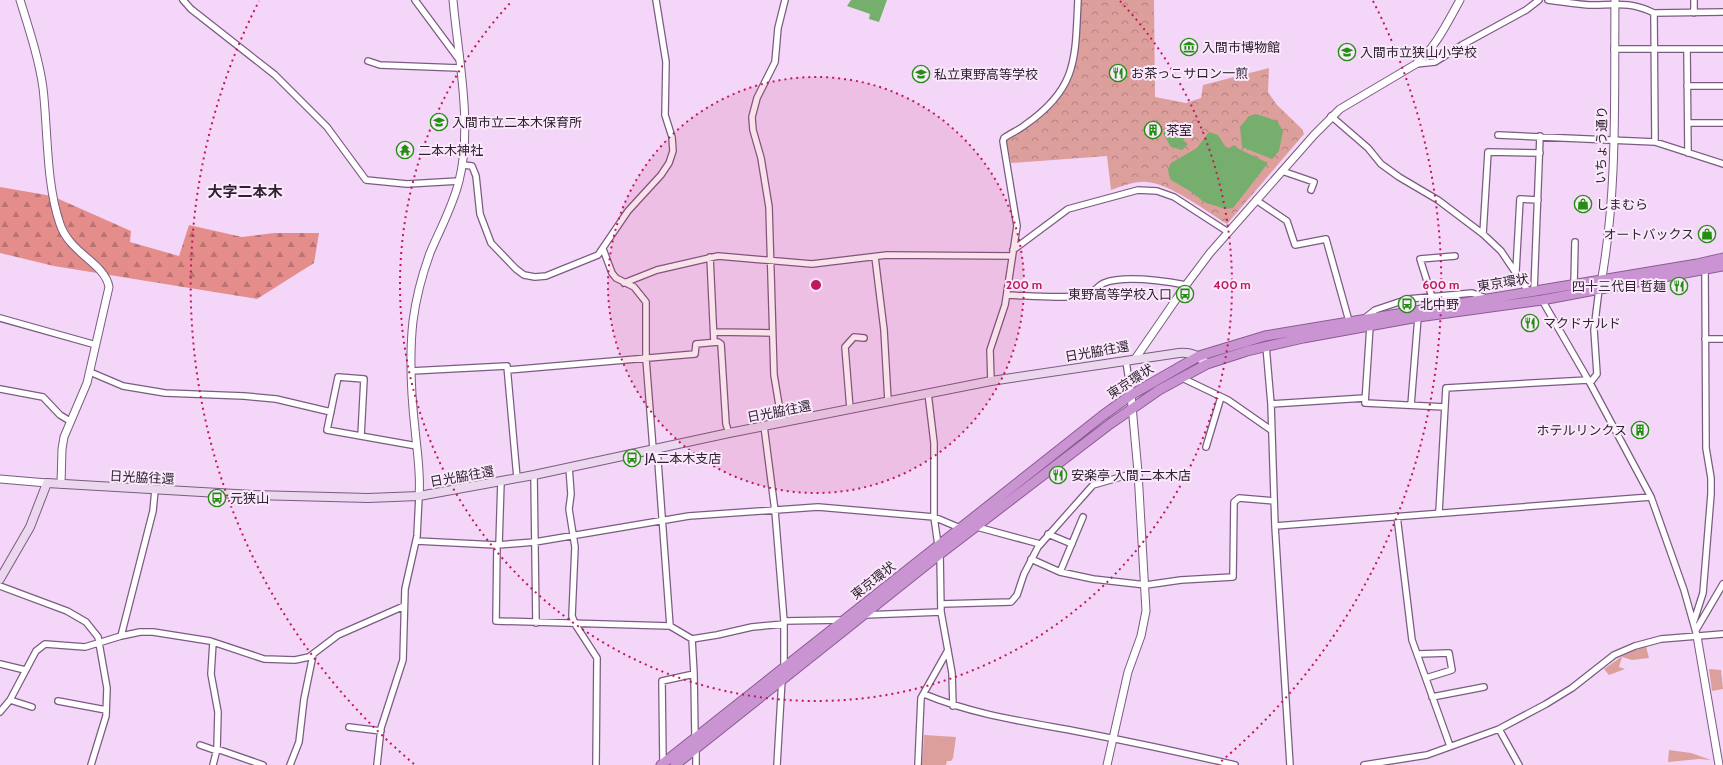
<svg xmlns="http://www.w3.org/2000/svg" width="1723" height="765" font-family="Cabin,'Noto Sans JP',sans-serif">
	<defs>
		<pattern id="forest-firs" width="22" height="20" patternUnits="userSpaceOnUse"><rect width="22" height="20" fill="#e58d8b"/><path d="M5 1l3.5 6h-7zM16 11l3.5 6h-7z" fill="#ba7372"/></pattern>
		<pattern id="park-crowns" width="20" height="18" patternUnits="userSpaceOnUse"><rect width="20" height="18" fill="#dc9f9c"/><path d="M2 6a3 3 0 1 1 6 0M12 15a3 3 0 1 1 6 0" fill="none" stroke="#b38180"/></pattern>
	</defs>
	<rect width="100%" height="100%" fill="#f4d6f9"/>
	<!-- grass -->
	<path fill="#dc9f9c" d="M 1646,646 L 1649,658 L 1632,660 L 1622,657 L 1619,667 L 1625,669 L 1609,675 L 1604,669 L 1624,655 Z
		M 1709,669 L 1721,670 L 1723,689 L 1712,691 Z
		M 924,735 L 956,737 L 953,758 L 951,761 L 947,761 L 946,765 L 922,765 Z
		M 1669,750 L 1691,753 L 1711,760 L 1699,759 L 1668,762 Z"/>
	<!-- forest -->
	<path fill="url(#forest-firs)" d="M 0,187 L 52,196 L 131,231 L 130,242 L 179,256 L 189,225 L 242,237 L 274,233 L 319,233 L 314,263 L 257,299 L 54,266 L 0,253 Z"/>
	<!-- park -->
	<path fill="url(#park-crowns)" d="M 1079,0 L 1154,0 L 1155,97 L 1186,103 L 1201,98 L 1203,85 L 1269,68 L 1268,92 L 1277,105 L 1302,129 L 1304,134 L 1227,224 C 1206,211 1171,184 1147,182 C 1135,181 1123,186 1111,190 L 1107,156 L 1011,163 L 1006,138 C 1036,117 1073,96 1077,55 C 1079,37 1079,18 1079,0 Z"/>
	<!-- water -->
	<path fill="#76ae6e" d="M 851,0 L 887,0 L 879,22 L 869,19 L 870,14 L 847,6 Z
		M 1256,114 L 1277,121 L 1283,131 L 1279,151 L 1272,159 L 1242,147 L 1240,127 L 1249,116 Z
		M 1180,126 L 1185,128 L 1189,133 L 1183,140 L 1188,144 L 1182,150 L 1171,147 L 1163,133 L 1168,128 Z
		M 1209,132 L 1218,135 L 1227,149 L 1234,145 L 1239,149 L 1268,163 L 1233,208 L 1225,209 L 1204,202 L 1190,191 L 1171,180 L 1169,175 L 1168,169 L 1171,163 L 1197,148 Z"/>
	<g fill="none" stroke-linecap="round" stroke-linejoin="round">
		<defs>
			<path id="minor" d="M 183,0 L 191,9 L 275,75 L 327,127 L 366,180 L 407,184 L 459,181
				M 415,0 L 458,58
				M 1548,0 C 1562,2 1576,4 1589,5 C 1615,5 1630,1 1654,13 L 1655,142
				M 1694,0 L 1694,13
				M 1654,13 L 1723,12
				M 1614,49 L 1723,49
				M 1687,49 L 1688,153
				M 368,61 L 380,65 L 459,68
				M 1416,64 L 1435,62 L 1462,45 L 1526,10 L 1539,0
				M 1687,86 L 1723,86
				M 1331,116 L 1368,148 L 1381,164 L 1399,177 L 1438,200 L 1483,234 L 1501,251 L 1528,291
				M 1688,123 L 1723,123
				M 1498,135 L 1655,142 L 1723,164
				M 463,165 L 472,166 L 476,176 L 480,214 L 491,243 L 516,269 L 524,275 L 535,277 L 546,276 L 598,255 L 628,211 L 661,175 L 669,163 L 673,151 L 672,137 L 665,115 L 666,62 L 656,0
				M 1282,171 L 1314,182 L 1311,190
				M 1256,200 L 1287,221 L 1295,245 L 1326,239 L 1349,321
				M 1483,234 L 1488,152 L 1540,153
				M 603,249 L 612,273 L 616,278 L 634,287 L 646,302 L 646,359 L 653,449
				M 1013,250 L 1068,209 L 1138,190 L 1157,191 L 1174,197 L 1228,232
				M 710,257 L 714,342
				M 875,257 L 884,330 L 888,401
				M 1516,271 L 1520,199 L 1538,200
				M 624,283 L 657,270 L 718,256 L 812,264 L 887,255 L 1012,256
				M 1574,284 L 1575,242
				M 1534,291 L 1540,136
				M 1007,295 C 1033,296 1061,299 1086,295 C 1094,293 1097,286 1104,283 C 1125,275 1164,281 1186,285
				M 1432,297 L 1420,259 L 1455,256
				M 1542,300 L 1590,383 L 1651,497 L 1684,590 L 1697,636
				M 0,318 L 96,345
				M 1365,318 L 1375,310 L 1408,299 L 1472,293 L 1486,298
				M 1370,326 L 1365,403 L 1445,407
				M 714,332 L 772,333
				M 1705,339 L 1723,339
				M 1266,346 L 1271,404 L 1275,526 L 1290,765
				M 1126,361 L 1131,395
				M 508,370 L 695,354 L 696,344 L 718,342 L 721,344 L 726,424 L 729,433
				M 411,371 L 507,366 L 517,478
				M 90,372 L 123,386 L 165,393 L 244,396 L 276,399 L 331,412
				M 1180,377 L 1228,400 L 1271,430
				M 991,381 L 990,350 L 1005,305 L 1017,226 L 1003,141 L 1004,138 C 1011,133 1019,130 1025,125 C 1078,88 1075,59 1078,0
				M 1590,383 L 1597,374 L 1594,330 L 1599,289
				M 0,389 L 43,397 L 60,415 L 70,421
				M 928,393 L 934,443 L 934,517 L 938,545
				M 1271,404 L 1365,398
				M 1411,405 L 1418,317
				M 850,409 L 845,347 L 854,337 L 864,338
				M 782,423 L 774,375 L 769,207 L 761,158 L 753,130 L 752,117 L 757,98 L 775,62 L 778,28 L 785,0
				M 764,426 L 775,511 L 784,621 L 784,669
				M 361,436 L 364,379 L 338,377 L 327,430 L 417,446
				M 1206,447 L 1221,397
				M 657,448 L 670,626
				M 569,467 L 571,494 L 569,509 L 575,547 L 572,616 L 575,624 L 597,658 L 596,765
				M 534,475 L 536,623
				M 1439,512 L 1446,388 L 1588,380
				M 1397,516 L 1412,640 L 1450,746
				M 1275,526 L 1651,497
				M 977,527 L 1040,544
				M 1048,534 L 1072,544
				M 416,541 L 497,545 L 535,542 L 689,516 L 818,507 L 934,517 L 960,528
				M 497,545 L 496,621 L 670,626 L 692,639 L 717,635 L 752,627 L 784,624
				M 499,545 L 501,481
				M 940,554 L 941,612 L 952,673 L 953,706
				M 1031,559 L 1060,572 L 1093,579 L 1146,585 L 1181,580 L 1233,577 L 1234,502 L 1239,498 L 1274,501
				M 1060,572 L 1083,517
				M 0,586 L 67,611 L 86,622 L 98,637 L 107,688 L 106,716 L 91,765
				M 941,604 L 1011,602 L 1017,595 L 1024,574 L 1038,547 L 1093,485 L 1138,472
				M 864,615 L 941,612
				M 784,621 L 843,620
				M 1694,621 L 1703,593 L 1711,494 L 1711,478 L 1706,448 L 1705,271
				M 1696,630 L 1723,584
				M 121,636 L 153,511 L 155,490
				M 213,642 L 211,674 L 218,712 L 217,749 L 213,765
				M 1418,654 L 1449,653 L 1452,670 L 1426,678
				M 0,664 L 25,670
				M 694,674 L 695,737
				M 924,694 C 974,715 1027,722 1080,732 C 1132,742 1184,753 1235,765
				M 1432,697 L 1484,687
				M 10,700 L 32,707
				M 58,701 L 106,710
				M 0,712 L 10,700 L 36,651 L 45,644 L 85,647 L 121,636 L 140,632 L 153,632 L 210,641 L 264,659 L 295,660 L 309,657 L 338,635 L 404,606
				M 349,727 L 381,731
				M 1499,729 L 1519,765
				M 200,745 L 217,751
				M 696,748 L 696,765
				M 217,749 L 263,765
				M 663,763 L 662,681 L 694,674 L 692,639
				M 290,765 L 299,742 L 304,699 L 313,655
				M 377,765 L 381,728 L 403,660 L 405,589 L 417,536 L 419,496
				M 777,765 L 782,679
				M 918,765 L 921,698 L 948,650
				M 1364,765 L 1427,755 L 1499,729 L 1546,704 L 1572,688 L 1614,655 L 1635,646 L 1661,639 L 1723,634"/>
			<path id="tertiary" d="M 20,0 C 29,29 39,59 43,88 C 48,131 46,184 60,224 C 70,254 105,263 109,287 L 87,383 L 64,437 L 62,449 L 61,484
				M 1601,283 C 1618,190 1614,95 1615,0
				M 1135,359 L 1186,285 L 1210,253 L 1314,135 L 1340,109 L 1416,64 C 1436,47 1447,23 1460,0
				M 0,479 L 47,483
				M 419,496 C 421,473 417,452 415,429 C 411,393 409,357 413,321 C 416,298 422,275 430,253 C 440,229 453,206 459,181 C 473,126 458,56 453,0
				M 1697,636 L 1719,765
				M 1107,765 L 1128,672 L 1141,636 L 1146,611 L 1138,472 L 1131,395"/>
			<path id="secondary" d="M 0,579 L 30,527 L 47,483 L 253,495 L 368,498 L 419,496 L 534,475 L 729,433 L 991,381 L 1179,353 C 1191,352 1198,355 1207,364"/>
			<path id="trunk" d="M 661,765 L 1102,416 L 1131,395 L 1199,356 L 1265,336 L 1697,264 L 1723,258
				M 675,765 L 940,554 L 1110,424 L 1159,390 L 1207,364 L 1247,351 L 1303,338 L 1418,317 L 1542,300 L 1723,266"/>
		</defs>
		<!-- minor casing -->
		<use href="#minor" stroke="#7c5b82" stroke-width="8"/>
		<!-- tertiary casing -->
		<use href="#tertiary" stroke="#7c5b82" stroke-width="9"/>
		<!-- secondary casing -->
		<use href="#secondary" stroke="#7c5b82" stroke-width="10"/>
		<!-- trunk casing -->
		<use href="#trunk" stroke="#8b5a93" stroke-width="11"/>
		<!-- minor -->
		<use href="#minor" stroke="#fff" stroke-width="5.5"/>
		<!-- tertiary -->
		<use href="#tertiary" stroke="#fff" stroke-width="7"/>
		<!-- secondary -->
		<use href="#secondary" stroke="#ebd7ee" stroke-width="8"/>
		<!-- trunk -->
		<use href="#trunk" stroke="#ca94d3" stroke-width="9"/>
	</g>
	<!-- distance rings -->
	<circle cx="816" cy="285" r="208" fill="#c2185b" fill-opacity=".12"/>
	<g fill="none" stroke="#c2185b" stroke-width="2" stroke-dasharray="2 4">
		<circle cx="816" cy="285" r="208"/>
		<path d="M1120 1A416 416 0 1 1 512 1"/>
		<path d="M414 764A625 625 0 0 1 259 1M1373 1A625 625 0 0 1 1218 764"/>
	</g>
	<!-- icons -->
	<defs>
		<symbol id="museum-ring" viewBox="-11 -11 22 22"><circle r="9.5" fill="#f9e9fb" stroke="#238e11" stroke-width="1.5"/><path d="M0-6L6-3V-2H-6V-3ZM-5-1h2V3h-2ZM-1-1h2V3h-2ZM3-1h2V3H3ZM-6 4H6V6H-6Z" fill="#238e11"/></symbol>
		<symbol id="school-ring" viewBox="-11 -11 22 22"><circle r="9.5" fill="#f9e9fb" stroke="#238e11" stroke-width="1.5"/><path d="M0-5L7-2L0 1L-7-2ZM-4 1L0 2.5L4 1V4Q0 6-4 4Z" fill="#238e11"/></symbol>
		<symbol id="restaurant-ring" viewBox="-11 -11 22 22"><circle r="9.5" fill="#f9e9fb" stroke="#238e11" stroke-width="1.5"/><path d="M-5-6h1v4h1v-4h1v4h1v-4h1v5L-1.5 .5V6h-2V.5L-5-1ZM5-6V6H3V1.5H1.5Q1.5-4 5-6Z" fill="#238e11"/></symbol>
		<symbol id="building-ring" viewBox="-11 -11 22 22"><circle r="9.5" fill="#f9e9fb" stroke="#238e11" stroke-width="1.5"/><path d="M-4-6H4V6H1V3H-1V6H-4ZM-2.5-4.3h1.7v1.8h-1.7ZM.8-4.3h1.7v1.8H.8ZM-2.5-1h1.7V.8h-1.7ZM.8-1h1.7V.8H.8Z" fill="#238e11"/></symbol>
		<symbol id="temple-ring" viewBox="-11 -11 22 22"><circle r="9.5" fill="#f9e9fb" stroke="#238e11" stroke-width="1.5"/><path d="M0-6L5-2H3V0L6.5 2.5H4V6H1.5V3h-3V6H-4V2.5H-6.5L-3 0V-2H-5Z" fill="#238e11"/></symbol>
		<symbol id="shop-ring" viewBox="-11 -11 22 22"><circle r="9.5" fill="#f9e9fb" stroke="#238e11" stroke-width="1.5"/><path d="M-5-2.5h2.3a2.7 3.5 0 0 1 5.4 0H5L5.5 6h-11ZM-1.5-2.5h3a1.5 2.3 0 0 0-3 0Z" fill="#238e11"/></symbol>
		<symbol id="bus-ring" viewBox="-11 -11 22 22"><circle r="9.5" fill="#f9e9fb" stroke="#238e11" stroke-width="1.5"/><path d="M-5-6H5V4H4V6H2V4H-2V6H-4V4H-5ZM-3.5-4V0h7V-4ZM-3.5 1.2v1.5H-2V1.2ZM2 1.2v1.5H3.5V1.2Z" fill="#238e11"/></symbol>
	</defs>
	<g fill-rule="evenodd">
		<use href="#museum-ring" x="1179" y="37" width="20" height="20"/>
		<use href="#school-ring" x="1337" y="42" width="20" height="20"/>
		<use href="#restaurant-ring" x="1108" y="63" width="20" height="20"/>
		<use href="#school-ring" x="911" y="64" width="20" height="20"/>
		<use href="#school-ring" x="429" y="112" width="20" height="20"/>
		<use href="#building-ring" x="1143" y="120" width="20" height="20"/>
		<use href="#temple-ring" x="395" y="140" width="20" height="20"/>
		<use href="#shop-ring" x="1573" y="194" width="20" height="20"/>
		<use href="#shop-ring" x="1697" y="224" width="20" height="20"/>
		<use href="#restaurant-ring" x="1669" y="276" width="20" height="20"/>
		<use href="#bus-ring" x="1175" y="284" width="20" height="20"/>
		<use href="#bus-ring" x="1397" y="294" width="20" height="20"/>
		<use href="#restaurant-ring" x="1520" y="313" width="20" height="20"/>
		<use href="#building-ring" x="1630" y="420" width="20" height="20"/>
		<use href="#bus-ring" x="622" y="448" width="20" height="20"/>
		<use href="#restaurant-ring" x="1048" y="465" width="20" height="20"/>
		<use href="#bus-ring" x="207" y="488" width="20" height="20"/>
	</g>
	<g text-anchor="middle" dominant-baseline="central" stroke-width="4" stroke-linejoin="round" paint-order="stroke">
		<!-- poi labels -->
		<g font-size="13" fill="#2f2131" stroke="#f9e9fb" text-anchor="start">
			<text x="1202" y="47">入間市博物館</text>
			<text x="1360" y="52">入間市立狭山小学校</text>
			<text x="1131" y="73">お茶っこサロン一煎</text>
			<text x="934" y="74">私立東野高等学校</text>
			<text x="452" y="122">入間市立二本木保育所</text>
			<text x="1166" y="130">茶室</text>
			<text x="418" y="150">二本木神社</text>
			<text x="1596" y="204">しまむら</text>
			<text x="1694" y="234" text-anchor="end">オートバックス</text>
			<text x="1666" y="286" text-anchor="end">四十三代目 哲麺</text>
			<text x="1172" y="294" text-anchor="end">東野高等学校入口</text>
			<text x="1420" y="304">北中野</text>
			<text x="1543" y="323">マクドナルド</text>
			<text x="1627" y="430" text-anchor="end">ホテルリンクス</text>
			<text x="645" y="458">JA二本木支店</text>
			<text x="1071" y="475">安楽亭 入間二本木店</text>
			<text x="230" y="498">元狭山</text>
		</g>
		<!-- street labels -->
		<g font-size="13" fill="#2f2131" stroke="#f9e9fb">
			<text transform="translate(1601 145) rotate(-89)">いちょう通り</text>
			<text transform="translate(1503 282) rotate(-9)">東京環状</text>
			<text transform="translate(1097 351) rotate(-10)">日光脇往還</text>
			<text transform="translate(1130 381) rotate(-33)">東京環状</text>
			<text transform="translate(779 411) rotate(-11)">日光脇往還</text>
			<text transform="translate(462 476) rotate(-10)">日光脇往還</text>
			<text transform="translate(142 477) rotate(3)">日光脇往還</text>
			<text transform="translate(873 580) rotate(-38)">東京環状</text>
		</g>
		<!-- quarter labels -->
		<g font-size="15" font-weight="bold" fill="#2f2131" stroke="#f9e9fb">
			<text x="245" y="192">大字二本木</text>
		</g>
	</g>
	<circle cx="816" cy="285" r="6" fill="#c2185b" stroke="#f9e9fb" stroke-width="2"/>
	<g font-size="12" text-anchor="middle" font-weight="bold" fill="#c2185b" stroke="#f9e9fb" stroke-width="4" stroke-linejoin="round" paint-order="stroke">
		<text x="1024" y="289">200 m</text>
		<text x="1232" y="289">400 m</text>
		<text x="1441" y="289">600 m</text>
	</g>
</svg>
